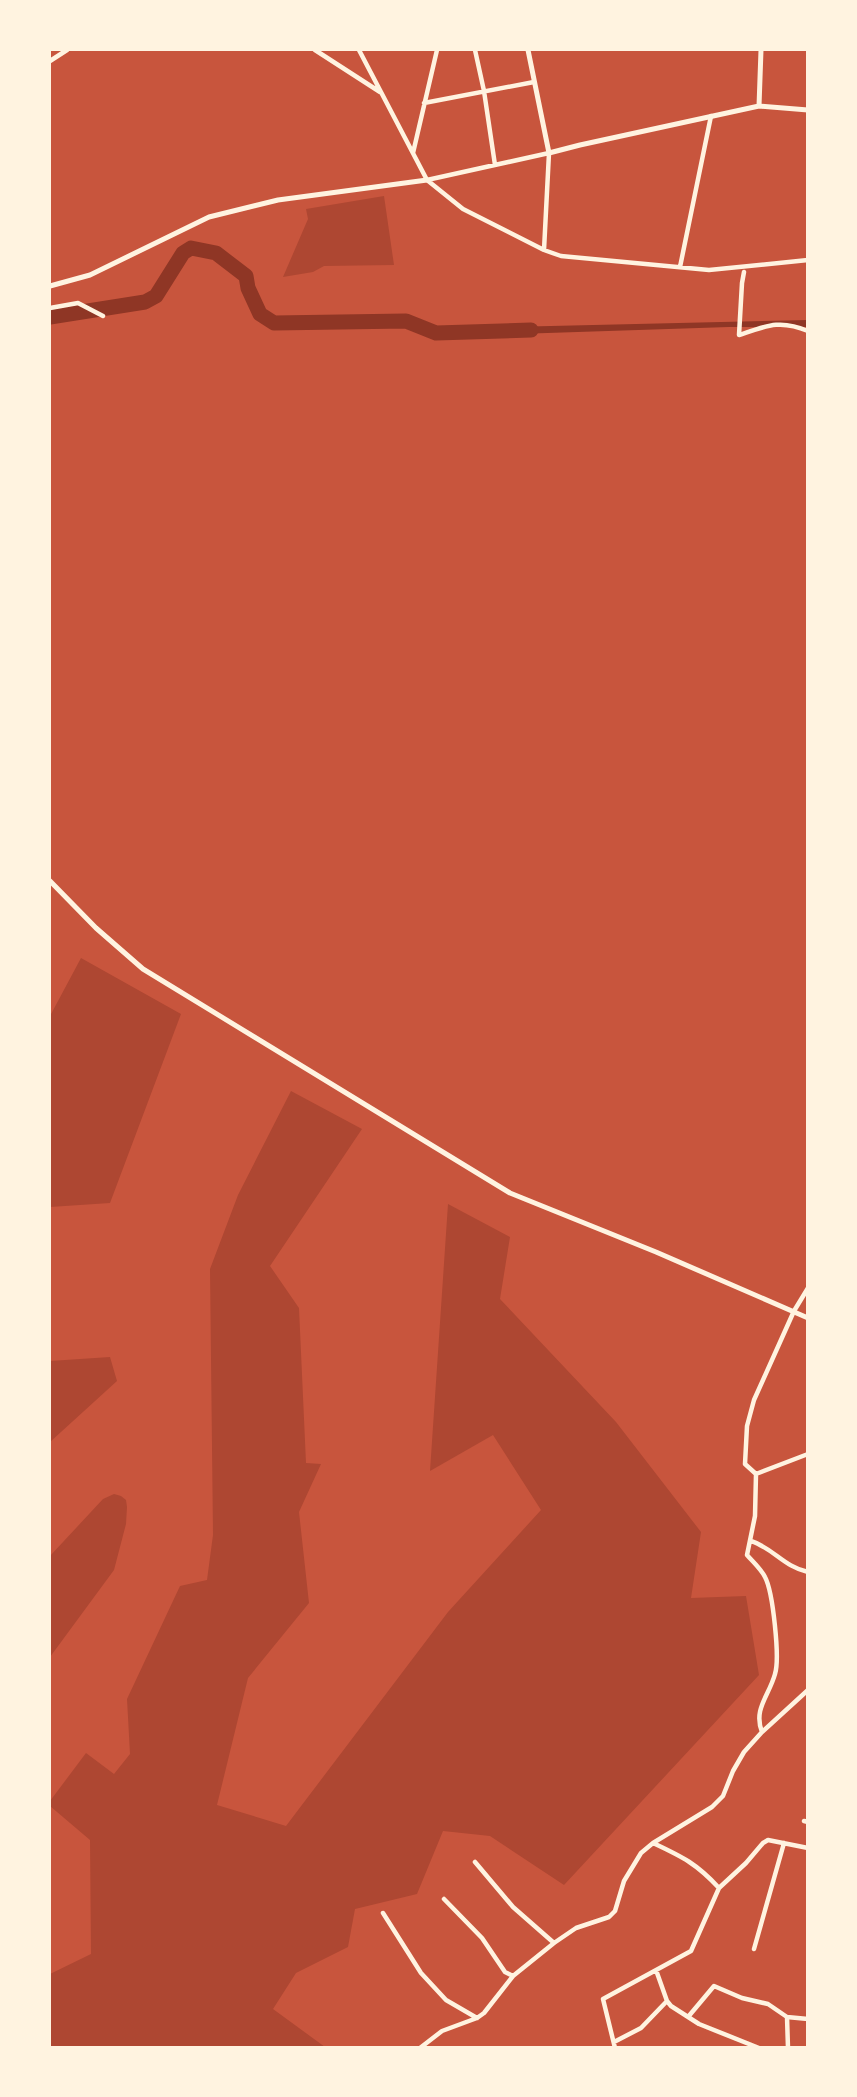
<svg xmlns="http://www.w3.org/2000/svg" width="857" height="2097" font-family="Arial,sans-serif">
	<rect width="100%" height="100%" fill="#c8553d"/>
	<!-- green -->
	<path fill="#ae4732" d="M 384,196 L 394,265 L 324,266 L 313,272 L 283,277 L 308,219 L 306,209 Z
		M 81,958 L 181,1014 L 110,1203 L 50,1207 L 50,1016 Z
		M 291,1091 L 362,1129 L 270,1266 L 299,1308 L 306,1463 L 321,1464 L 299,1512 L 309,1603 L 248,1678 L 217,1805 L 286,1826 L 448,1612 L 541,1510 L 493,1435 L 430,1471 L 448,1204 L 510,1237 L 500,1299 L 616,1422 L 701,1532 L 691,1598 L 746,1596 L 759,1675 L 564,1885 L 490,1836 L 443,1831 L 417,1894 L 355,1909 L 348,1947 L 296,1973 L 273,2009 L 325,2047 L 50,2047 L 50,1974 L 91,1954 L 90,1840 L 50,1806 L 50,1801 L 86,1753 L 114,1774 L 130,1754 L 127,1699 L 180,1586 L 207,1580 L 213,1535 L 210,1269 L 238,1195 Z
		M 110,1357 L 117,1381 L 50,1442 L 50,1361 Z
		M 114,1494 L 121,1496 L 126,1500 L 127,1507 L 126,1524 L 114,1570 L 50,1657 L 50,1556 L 103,1499 Z"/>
	<!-- water -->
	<path fill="#8f3625" d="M 808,320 L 807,327 L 729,327 L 517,334 L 505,327 Z"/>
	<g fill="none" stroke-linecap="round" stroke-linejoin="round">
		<!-- river -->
		<path stroke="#8f3625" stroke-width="15" d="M 50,317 L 145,302 L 156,296 L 183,253 L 191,248 L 216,253 L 246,276 L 248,288 L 260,314 L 274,323 L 406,321 L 436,333 L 531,330"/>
		<!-- minor -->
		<path stroke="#fff3e0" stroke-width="4.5" d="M 315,50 L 380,92
			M 359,50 L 427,180 L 463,209 L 544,250 L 561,256 L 709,270 L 808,260
			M 475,50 L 484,91 L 495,165
			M 50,61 L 67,50
			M 424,103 L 534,82
			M 413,153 L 437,50
			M 427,180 L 549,153 L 544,250
			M 680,267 L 711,116
			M 744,272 L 742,283 L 739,335 C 766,326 780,319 808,331
			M 50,308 L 78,303 L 103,316
			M 756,1474 L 808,1454
			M 751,1541 C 773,1548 784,1567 808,1572
			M 762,1732 C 753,1709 769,1696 775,1674 C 780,1658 773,1592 765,1577 C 761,1569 753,1562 747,1555 L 755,1516 L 756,1474 L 745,1464 L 747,1426 L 754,1400 L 794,1311 L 808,1288
			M 804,1821 L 808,1822
			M 653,1843 C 683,1857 697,1864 719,1888
			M 475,1862 L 513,1907 L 554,1943
			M 444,1899 L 482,1938 L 505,1972 L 513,1976
			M 383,1913 L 421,1973 L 446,2000 L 477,2018
			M 754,1949 L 784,1843
			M 656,1970 L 667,2001 L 671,2006 L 699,2024 L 759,2048
			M 688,2017 L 714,1986 L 742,1998 L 768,2004 L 787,2017 L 808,2019
			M 787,2017 L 788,2048
			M 614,2042 L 641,2028 L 667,2001
			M 420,2048 L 442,2031 L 477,2018 L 484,2013 L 513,1976 L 554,1943 L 576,1928 L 609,1917 L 615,1911 L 624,1881 L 641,1853 L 653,1843 L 712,1807 L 723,1796 L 733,1771 L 744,1752 L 762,1732 L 808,1690
			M 615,2048 L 603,1999 L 691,1951 L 719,1888 L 746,1863 L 763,1843 L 768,1840 L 808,1848"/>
		<!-- tertiary -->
		<path stroke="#fff3e0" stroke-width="5" d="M 528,50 L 549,153 L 580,145 L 759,106 L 808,110
			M 759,106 L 761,50
			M 50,286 L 90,275 L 209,217 L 278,200 L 427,180
			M 50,881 L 96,928 L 143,969 L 510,1193 L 656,1252 L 808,1318"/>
	</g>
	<!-- border -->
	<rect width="857" height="2097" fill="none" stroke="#fff3e0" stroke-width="102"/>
</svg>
